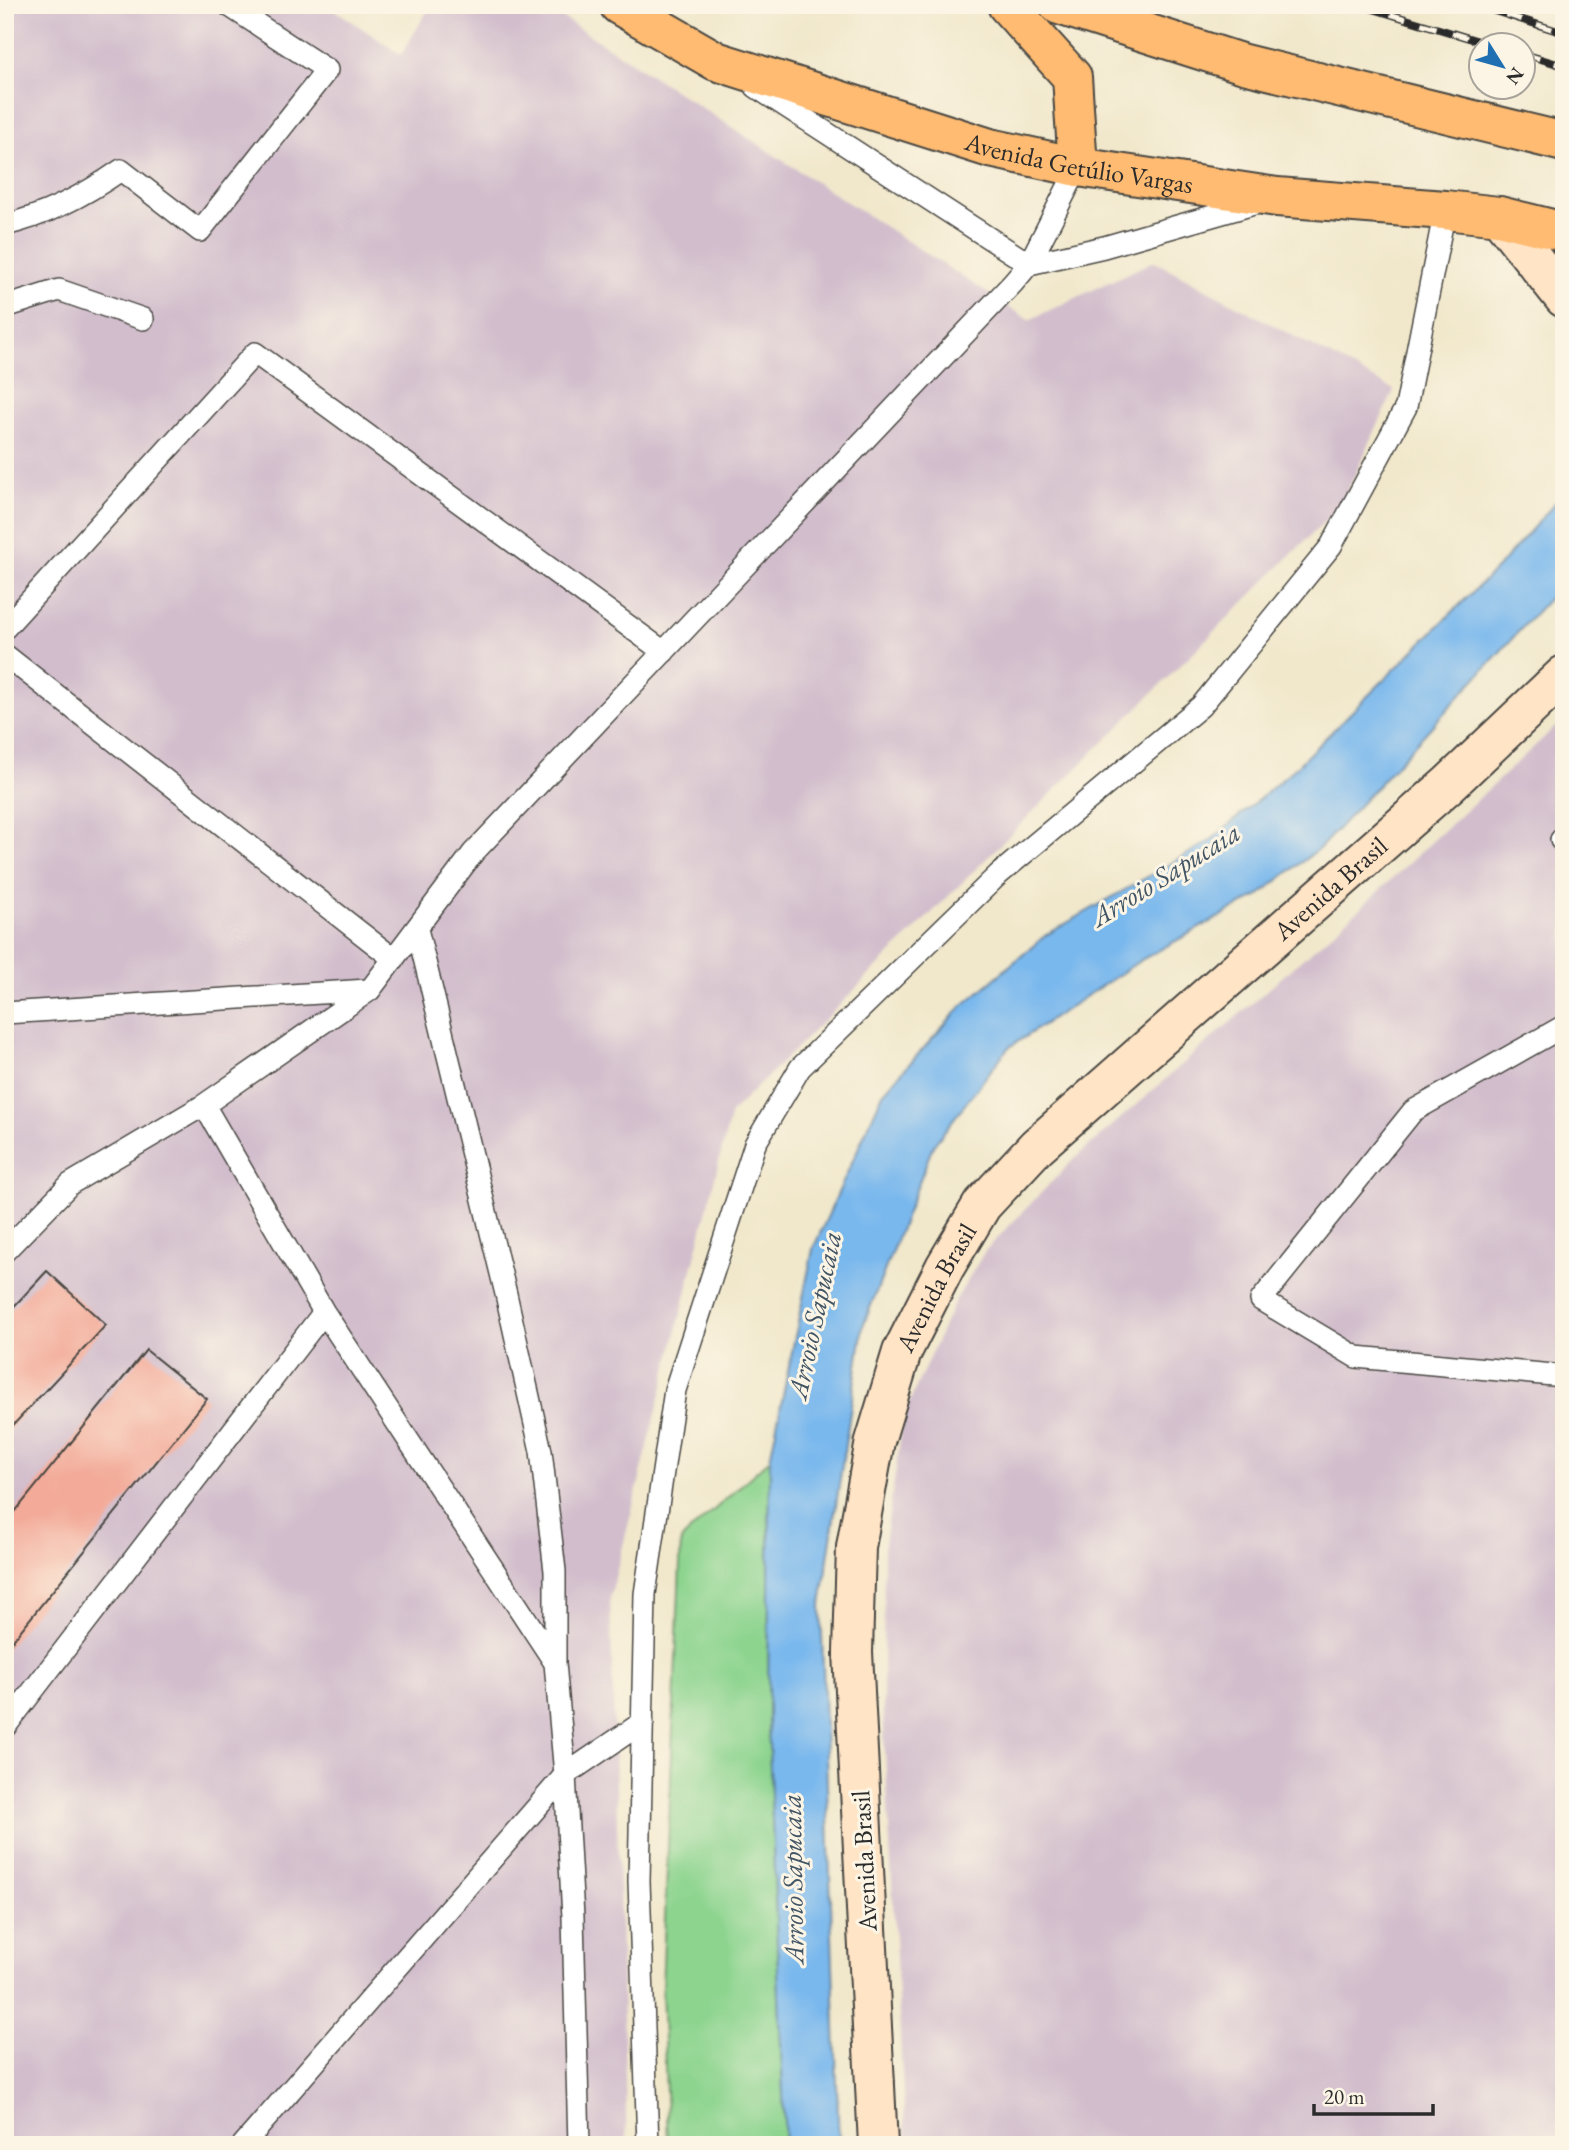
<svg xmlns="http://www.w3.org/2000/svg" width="1569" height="2150" font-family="'EB Garamond',serif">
	<rect width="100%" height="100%" fill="#fcf5e5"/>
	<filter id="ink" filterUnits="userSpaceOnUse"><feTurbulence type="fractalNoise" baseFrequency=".0143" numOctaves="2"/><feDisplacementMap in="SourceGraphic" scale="14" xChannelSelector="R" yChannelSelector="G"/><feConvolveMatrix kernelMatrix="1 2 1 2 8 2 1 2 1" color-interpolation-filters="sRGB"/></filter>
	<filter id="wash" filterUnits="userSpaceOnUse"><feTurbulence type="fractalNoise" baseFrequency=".00686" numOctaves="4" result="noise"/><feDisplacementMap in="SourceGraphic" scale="28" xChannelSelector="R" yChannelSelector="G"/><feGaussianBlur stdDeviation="1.57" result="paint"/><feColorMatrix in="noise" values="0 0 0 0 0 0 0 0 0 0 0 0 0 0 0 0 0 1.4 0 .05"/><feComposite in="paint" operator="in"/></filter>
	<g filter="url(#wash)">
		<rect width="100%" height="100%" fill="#f1e8cc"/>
		<!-- industrial -->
		<path fill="#d1bdcc" d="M 5,5 L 328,5 L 401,55 L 431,5 L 543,5 L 1029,320 L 1154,261 L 1394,390 L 1341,505 L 731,1113 L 610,1598 L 627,2145 L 5,2145 Z
			M 1564,719 L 1564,2145 L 906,2145 L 883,1713 L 884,1550 L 904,1414 L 954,1303 L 985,1251 L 1073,1160 L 1353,915 Z"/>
		<!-- green -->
		<path fill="#8dd48f" stroke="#5c805d" stroke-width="2" d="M 770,1459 L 768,1719 L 785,2145 L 668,2145 L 662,1988 L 681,1540 Z"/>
		<!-- water -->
		<path fill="#79b8ed" stroke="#52728c" stroke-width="2" d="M 1564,493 L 1564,582 L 1321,847 L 1258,896 L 1141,960 L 1008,1048 L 933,1146 L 863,1326 L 821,1605 L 839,2145 L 785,2145 L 768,1719 L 770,1459 L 813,1249 L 883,1093 L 960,1008 L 1046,935 L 1210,841 L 1293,770 L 1501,564 Z"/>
		<g id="blocks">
			<!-- building -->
			<path fill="#f3aa99" d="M 47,1271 L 106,1325 L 5,1434 L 5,1316 Z
				M 146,1350 L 207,1399 L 5,1650 L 5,1524 Z"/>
		</g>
	</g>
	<g filter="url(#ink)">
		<use href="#blocks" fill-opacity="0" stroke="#494743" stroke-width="2"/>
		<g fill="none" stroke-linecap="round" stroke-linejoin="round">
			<defs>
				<path id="lane" d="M 756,87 L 1029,264 L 1104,247 L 1261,202
					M 5,225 C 48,215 85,195 121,170 L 200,231 L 327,70 L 228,5
					M 5,307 L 59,290 L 143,319
					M 5,628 L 255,353 L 664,652
					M 5,655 L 394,959
					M 1564,837 L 1561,840 L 1564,842
					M 417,929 L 506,1294 L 541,1451 L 555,1571 L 555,1663
					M 5,1013 L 368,990
					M 1564,1026 L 1413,1111 L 1261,1300 L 1356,1357 L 1564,1376
					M 5,1251 L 70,1184 L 204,1105
					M 324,1312 L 555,1663 L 565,1775 L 573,1917 L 579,2145
					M 5,1727 L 324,1312 L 204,1105 L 370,990 L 473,853 L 1013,283 L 1029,264 L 1078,167
					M 243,2145 L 565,1775 L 643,1722
					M 648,2145 L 639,1881 L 645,1594 L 675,1390 L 755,1144 L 800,1068 L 998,875 L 1201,706 L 1331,546 L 1406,407 L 1445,210"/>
				<g id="secondary">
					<path d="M 1499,216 L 1564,298"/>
					<path id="s1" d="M 878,2145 L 853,1652 L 856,1547 L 875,1441 L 902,1352 L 945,1267 L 982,1205 L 1037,1146 L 1449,784 L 1564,675"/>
				</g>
				<g id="primary">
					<path id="s2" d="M 619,5 L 716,61 L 990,148 L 1078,167 L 1277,197 L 1445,210 L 1499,216 L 1564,232"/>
					<path d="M 1007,5 L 1072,77 L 1078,167"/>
					<path d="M 1059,5 L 1244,64 L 1564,142"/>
				</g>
			</defs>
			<!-- lane casing -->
			<use href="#lane" stroke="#494743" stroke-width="24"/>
			<!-- secondary casing -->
			<use href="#secondary" stroke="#494743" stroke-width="42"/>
			<!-- primary casing -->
			<use href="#primary" stroke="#494743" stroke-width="42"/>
			<!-- lane -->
			<use href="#lane" stroke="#fff" stroke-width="21"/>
			<!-- secondary -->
			<use href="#secondary" stroke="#ffe4c6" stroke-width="38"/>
			<!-- primary -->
			<use href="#primary" stroke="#febb71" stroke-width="38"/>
			<defs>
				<path id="rail" d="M 1360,5 L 1495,46
					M 1476,5 L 1564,33
					M 1524,54 L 1564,66"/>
			</defs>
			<!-- rail casing -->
			<use href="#rail" stroke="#2b2b2b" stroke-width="8"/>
			<!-- rail -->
			<use href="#rail" stroke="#fcf5e5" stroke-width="5" stroke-dasharray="16" stroke-linecap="butt"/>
		</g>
	</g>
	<g text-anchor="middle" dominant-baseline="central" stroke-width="6" stroke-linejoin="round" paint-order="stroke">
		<!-- street labels -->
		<g font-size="26" fill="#2b2b2b" stroke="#fcf5e5">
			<text stroke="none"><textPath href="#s2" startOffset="490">Avenida Getúlio Vargas</textPath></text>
			<text stroke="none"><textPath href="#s1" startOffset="1438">Avenida Brasil</textPath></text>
			<text stroke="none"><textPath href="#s1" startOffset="872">Avenida Brasil</textPath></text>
			<text transform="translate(864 1861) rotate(-93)">Avenida Brasil</text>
		</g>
		<!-- water labels -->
		<g font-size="28" font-style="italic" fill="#425565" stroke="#fcf5e5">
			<text transform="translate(1165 874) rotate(-32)">Arroio Sapucaia</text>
			<text transform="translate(814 1315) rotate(-78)">Arroio Sapucaia</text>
			<text transform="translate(792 1879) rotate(-91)">Arroio Sapucaia</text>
		</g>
	</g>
	<!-- margin -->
	<rect width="1569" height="2150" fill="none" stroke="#fcf5e5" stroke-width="28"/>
	<!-- north arrow -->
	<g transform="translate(1502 66) rotate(127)"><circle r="33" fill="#fcf5e5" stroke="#a8a49b" stroke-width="2"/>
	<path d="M0-5L12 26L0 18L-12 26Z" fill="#1f6fb2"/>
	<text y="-10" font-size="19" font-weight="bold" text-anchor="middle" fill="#2b2b2b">N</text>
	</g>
	<!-- scale -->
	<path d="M1314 2104v10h119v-10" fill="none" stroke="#2b2b2b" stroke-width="3.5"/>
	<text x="1324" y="2104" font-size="21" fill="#2b2b2b" stroke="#fcf5e5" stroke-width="5" paint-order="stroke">20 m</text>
</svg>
